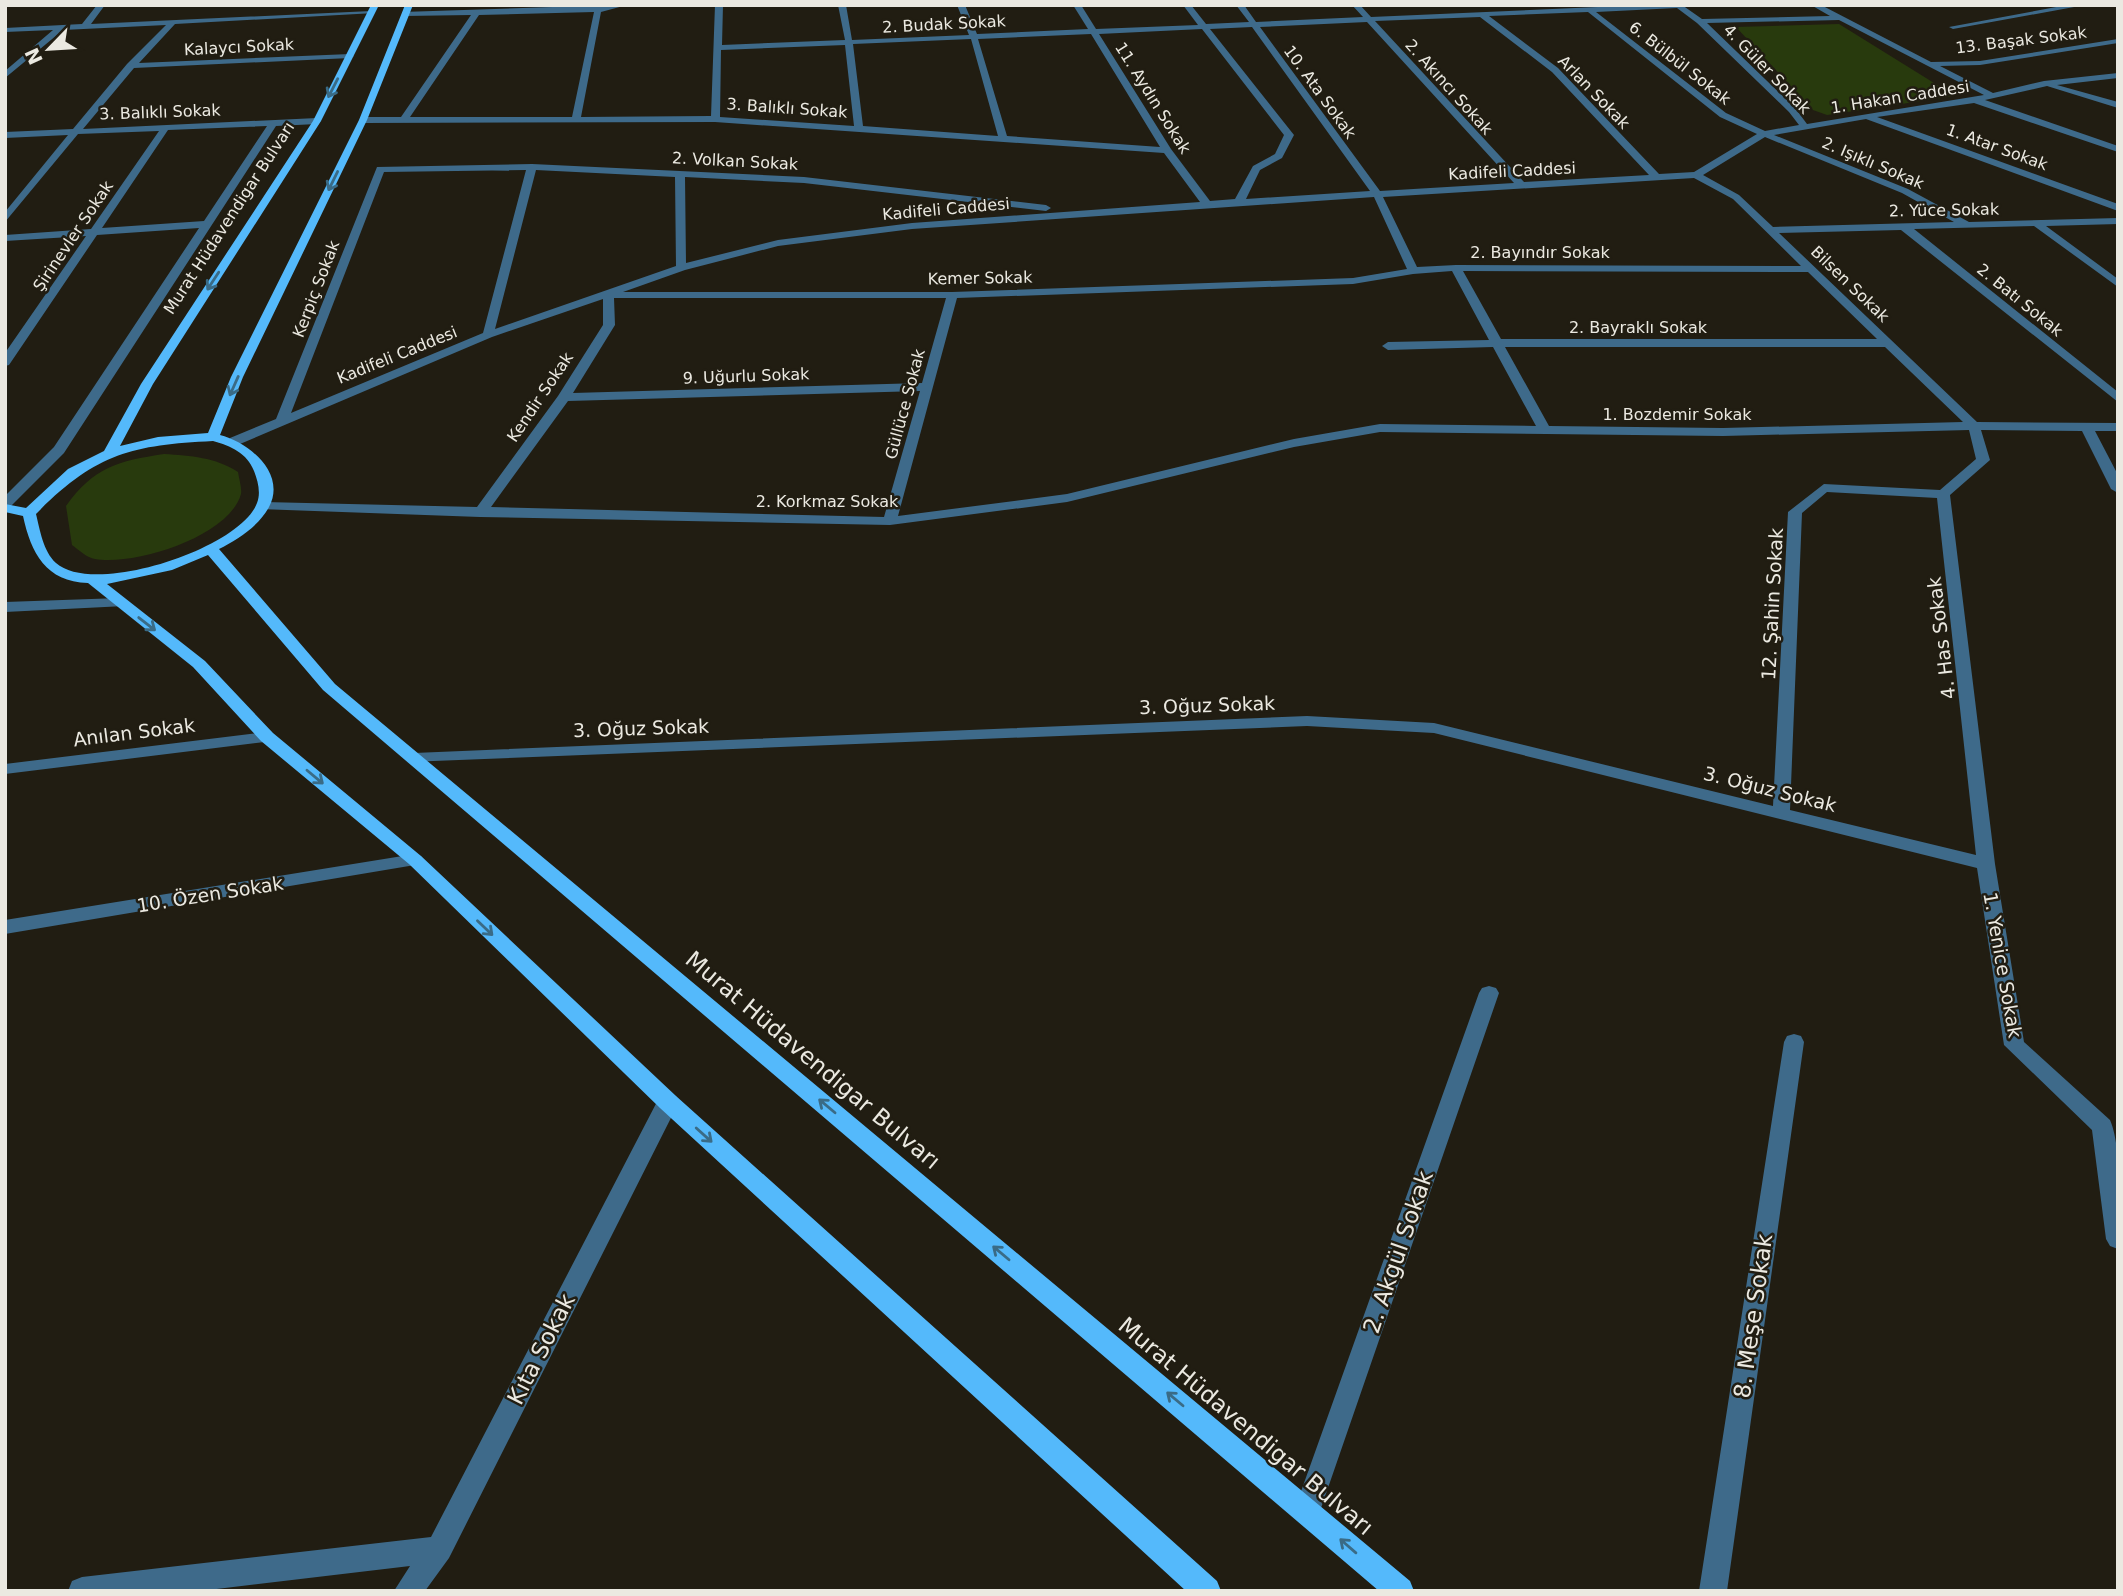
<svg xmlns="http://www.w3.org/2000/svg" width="2123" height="1596" font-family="'DejaVu Sans',sans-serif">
	<rect width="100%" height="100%" fill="#211d12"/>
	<!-- green -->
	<path fill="#283a0d" d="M 1839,24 L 1955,96 L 1827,115 L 1813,110 L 1736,27 Z
		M 164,454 C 191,456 215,457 238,472 C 239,479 242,488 241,494 C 229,537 134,566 95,559 C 87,558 79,550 72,545 L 66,506 C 94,467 118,461 164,454 Z"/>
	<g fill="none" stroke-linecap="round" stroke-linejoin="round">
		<!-- minor -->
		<path fill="#3e6a8a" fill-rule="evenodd" d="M 97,5 L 105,5 L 91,24 L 371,11 L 375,13 L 175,24 L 139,63 L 350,54 L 354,56 L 350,58 L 134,68 L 83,129 L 317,118 L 321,121 L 317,124 L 276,126 L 64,453 L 10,507 L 5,508 L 5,496 L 54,447 L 199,228 L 97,235 L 9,365 L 5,366 L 5,353 L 86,236 L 5,241 L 5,235 L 91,229 L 159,131 L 78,134 L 5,222 L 5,212 L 68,135 L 5,138 L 5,132 L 73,129 L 127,64 L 166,25 L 63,30 L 5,78 L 5,71 L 53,30 L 5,32 L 5,28 L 82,24 ZM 267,126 L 204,221 L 102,228 L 168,130 Z
			M 611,5 L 627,5 L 601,12 L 581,117 L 711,116 L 715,5 L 723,5 L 722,45 L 845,40 L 838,5 L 846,5 L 852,40 L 969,35 L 957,5 L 965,5 L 977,34 L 1088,29 L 1073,5 L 1081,5 L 1096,29 L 1198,25 L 1183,5 L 1191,5 L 1206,24 L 1249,22 L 1236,5 L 1244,5 L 1256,22 L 1363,17 L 1352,5 L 1360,5 L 1371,17 L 1643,5 L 1682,5 L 1702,19 L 1830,16 L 1811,5 L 1821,5 L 1931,62 L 1980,61 L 2118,39 L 2118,43 L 1980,65 L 1940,66 L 1993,93 L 2044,81 L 2118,73 L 2118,78 L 2057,85 L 2118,102 L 2118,108 L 2047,86 L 1985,100 L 2118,146 L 2118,152 L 1974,103 L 1877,117 L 2118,204 L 2118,211 L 1866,119 L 1774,135 L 1908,189 L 1969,222 L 2118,218 L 2118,224 L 2046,226 L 2118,279 L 2118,287 L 2034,226 L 1914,229 L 2118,392 L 2118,402 L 1901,230 L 1779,233 L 1977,422 L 2118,423 L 2118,431 L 2095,431 L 2118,475 L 2118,493 L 2111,489 L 2082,431 L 1981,430 L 1990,460 L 1950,495 L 1995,864 L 2024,1042 L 2110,1120 C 2123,1150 2118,1214 2118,1249 L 2110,1246 L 2106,1239 L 2092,1130 L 2004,1045 L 1977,868 L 1434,733 L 1307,726 L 408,762 L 406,758 L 414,753 L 1307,716 L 1434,723 L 1773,806 L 1788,512 L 1824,484 L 1940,490 L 1976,459 L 1969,430 L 1723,436 L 1380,432 L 1294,447 L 1067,502 L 890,525 L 480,517 L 259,509 L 259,503 L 264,502 L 477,507 L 558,396 L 603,325 L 603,299 L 492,337 L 240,444 L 230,444 L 230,438 L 276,419 L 377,167 L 532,164 L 804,177 L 1046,205 L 1051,208 L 1046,211 L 804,183 L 685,177 L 686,263 L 778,240 L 912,223 L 1200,202 L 1164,153 L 715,122 L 363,123 L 359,120 L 363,117 L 401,117 L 471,15 L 405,16 L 402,12 ZM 1677,8 L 1697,23 L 1789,112 L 1799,125 L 1765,131 L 1726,113 L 1596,12 ZM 594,12 L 572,117 L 410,117 L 479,15 ZM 1588,12 L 1720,117 L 1757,134 L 1694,172 L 1659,174 L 1558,68 L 1489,16 ZM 1480,17 L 1552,72 L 1649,175 L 1524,182 L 1375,21 ZM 1839,20 L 1984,95 L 1807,124 L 1795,108 L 1707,23 ZM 1367,22 L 1514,183 L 1380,191 L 1260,27 ZM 1252,27 L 1370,191 L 1246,199 L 1260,170 L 1282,158 L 1294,135 L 1210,29 ZM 1202,29 L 1284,135 L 1275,154 L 1253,166 L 1235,199 L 1210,201 L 1171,149 L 1099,34 ZM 1091,34 L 1160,147 L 1007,136 L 978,39 ZM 971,39 L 998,136 L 863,126 L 853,44 ZM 845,45 L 854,126 L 720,117 L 721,50 ZM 1765,137 L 1902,193 L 1954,222 L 1773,227 L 1739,195 L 1703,175 ZM 526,170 L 483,333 L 291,413 L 384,172 ZM 536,170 L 675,177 L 676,266 L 495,329 ZM 1694,178 L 1733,199 L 1801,266 L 1456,265 L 1417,267 L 1383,197 ZM 1374,197 L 1407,269 L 1353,278 L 952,292 L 623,292 L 685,270 L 778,246 L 912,229 ZM 1452,271 L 1489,340 L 1388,342 L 1382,346 L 1388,350 L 1493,347 L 1536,426 L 1380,424 L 1294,439 L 1067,494 L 898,516 L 957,298 L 1353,284 L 1413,274 ZM 1463,271 L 1808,272 L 1877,339 L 1501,339 ZM 614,298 L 946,298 L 922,383 L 573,393 L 615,325 ZM 1505,347 L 1885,347 L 1963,422 L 1723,428 L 1549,426 ZM 920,391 L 884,517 L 491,507 L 568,401 ZM 1827,492 L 1937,498 L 1976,855 L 1790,810 L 1802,513 Z
			M 2067,5 L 2085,5 L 1953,29 L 1949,27 Z
			M 120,598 L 125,600 L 128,603 L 125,606 L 5,612 L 5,602 Z
			M 267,732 L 275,737 L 273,741 L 5,774 L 5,764 Z
			M 415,854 L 421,856 L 424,860 L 421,864 L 5,934 L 5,920 Z
			M 1489,986 L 1496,988 L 1499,993 L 1320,1511 L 1316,1520 L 1307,1524 L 1298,1520 L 1294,1511 L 1479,993 L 1482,988 Z
			M 1794,1034 L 1801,1036 L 1804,1042 L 1727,1591 L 1699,1591 L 1784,1042 L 1787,1036 Z
			M 668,1094 L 676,1096 L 679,1102 L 449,1558 L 425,1591 L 394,1591 L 410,1566 L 200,1591 L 68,1591 L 72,1581 L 82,1577 L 431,1537 L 660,1096 Z"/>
		<!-- major -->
		<path fill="#54b9fb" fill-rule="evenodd" d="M 371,5 L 379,5 L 321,121 L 153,384 L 120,446 L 158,437 L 208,433 L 231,377 L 359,120 L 405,5 L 413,5 L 367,120 L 243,377 L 220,435 C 248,442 287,473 269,507 C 259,526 237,540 219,549 L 335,684 L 1410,1581 L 1414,1591 L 1379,1591 L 323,690 L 208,555 L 172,570 L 107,584 L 205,661 L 273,733 L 421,856 L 676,1096 L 1217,1581 L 1221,1591 L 1186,1591 L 660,1108 L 409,864 L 261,741 L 193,667 L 88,583 C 46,582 31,553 23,516 L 5,512 L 5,504 L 26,508 L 68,469 L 104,451 L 141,384 L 313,121 ZM 213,441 C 231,446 247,453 254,471 C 258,481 261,493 257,503 C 241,548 94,597 56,563 C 43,551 40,530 36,514 C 95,454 131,445 213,441 Z"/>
	</g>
	<!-- one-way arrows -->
	<defs><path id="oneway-shaft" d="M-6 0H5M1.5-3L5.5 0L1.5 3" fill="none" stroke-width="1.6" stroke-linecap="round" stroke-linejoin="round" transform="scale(1.75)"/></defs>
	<g stroke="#3a6b86">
		<use href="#oneway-shaft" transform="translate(333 88) rotate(117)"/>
		<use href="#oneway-shaft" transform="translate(333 181) rotate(116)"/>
		<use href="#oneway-shaft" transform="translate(213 281) rotate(123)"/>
		<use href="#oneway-shaft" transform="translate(234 386) rotate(114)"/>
		<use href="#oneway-shaft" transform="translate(147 624) rotate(38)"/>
		<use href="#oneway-shaft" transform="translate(315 777) rotate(40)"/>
		<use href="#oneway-shaft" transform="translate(485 928) rotate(44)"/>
		<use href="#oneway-shaft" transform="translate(827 1106) rotate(-140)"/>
		<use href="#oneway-shaft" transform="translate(704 1135) rotate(42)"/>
		<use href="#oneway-shaft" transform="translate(1001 1253) rotate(-140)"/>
		<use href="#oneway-shaft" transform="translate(1175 1399) rotate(-140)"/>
		<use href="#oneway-shaft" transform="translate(1348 1546) rotate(-139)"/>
	</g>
	<g text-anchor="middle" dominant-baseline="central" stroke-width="5" stroke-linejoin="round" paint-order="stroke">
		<!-- far-street labels -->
		<g font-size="16" fill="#ebe9e1" stroke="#211d12">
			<text transform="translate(944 24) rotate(-3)">2. Budak Sokak</text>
			<text transform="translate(2021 40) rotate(-7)">13. Başak Sokak</text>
			<text transform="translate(239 47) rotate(-3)">Kalaycı Sokak</text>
			<text transform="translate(1680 63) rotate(38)">6. Bülbül Sokak</text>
			<text transform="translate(1767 69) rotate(46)">4. Güler Sokak</text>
			<text transform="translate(1449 87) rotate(48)">2. Akıncı Sokak</text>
			<text transform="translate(1320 92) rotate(54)">10. Ata Sokak</text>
			<text transform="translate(1594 92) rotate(46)">Arlan Sokak</text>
			<text transform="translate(1900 97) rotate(-9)">1. Hakan Caddesi</text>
			<text transform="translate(1153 98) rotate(58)">11. Aydın Sokak</text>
			<text transform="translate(787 108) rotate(4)">3. Balıklı Sokak</text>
			<text transform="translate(160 112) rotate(-2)">3. Balıklı Sokak</text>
			<text transform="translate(1997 147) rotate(20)">1. Atar Sokak</text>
			<text transform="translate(735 161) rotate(3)">2. Volkan Sokak</text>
			<text transform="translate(1873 163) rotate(23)">2. Işıklı Sokak</text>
			<text transform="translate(1512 171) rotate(-3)">Kadifeli Caddesi</text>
			<text transform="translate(946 209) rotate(-5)">Kadifeli Caddesi</text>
			<text transform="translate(1944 210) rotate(-1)">2. Yüce Sokak</text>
			<text transform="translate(229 218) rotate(-57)">Murat Hüdavendigar Bulvarı</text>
			<text transform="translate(73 236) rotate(-56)">Şirinevler Sokak</text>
			<text x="1540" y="252">2. Bayındır Sokak</text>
			<text transform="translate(980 278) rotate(-1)">Kemer Sokak</text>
			<text transform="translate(1850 284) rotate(44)">Bilsen Sokak</text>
			<text transform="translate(316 289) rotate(-69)">Kerpiç Sokak</text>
			<text transform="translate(2020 300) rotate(39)">2. Batı Sokak</text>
			<text x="1638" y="327">2. Bayraklı Sokak</text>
			<text transform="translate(397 355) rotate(-22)">Kadifeli Caddesi</text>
			<text transform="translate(746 376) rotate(-2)">9. Uğurlu Sokak</text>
			<text transform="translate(540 397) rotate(-56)">Kendir Sokak</text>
			<text transform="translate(905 404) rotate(-75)">Güllüce Sokak</text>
			<text x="1677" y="414">1. Bozdemir Sokak</text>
			<text x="827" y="501">2. Korkmaz Sokak</text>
		</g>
		<!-- street labels -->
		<g font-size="19" fill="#ebe9e1" stroke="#211d12">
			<text transform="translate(1772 604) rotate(-87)">12. Şahin Sokak</text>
			<text transform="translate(1941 638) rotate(-97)">4. Has Sokak</text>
			<text transform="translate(1207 705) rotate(-2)">3. Oğuz Sokak</text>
			<text transform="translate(641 728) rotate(-2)">3. Oğuz Sokak</text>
			<text transform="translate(134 732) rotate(-7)">Anılan Sokak</text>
			<text transform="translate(1770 789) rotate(14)">3. Oğuz Sokak</text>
			<text transform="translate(210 894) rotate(-9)">10. Özen Sokak</text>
			<text transform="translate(2003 965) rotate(80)">1. Yenice Sokak</text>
		</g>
		<!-- near-street labels -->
		<g font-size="23" fill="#ebe9e1" stroke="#211d12">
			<text transform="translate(813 1060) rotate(40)">Murat Hüdavendigar Bulvarı</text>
			<text transform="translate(1398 1252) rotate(-71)">2. Akgül Sokak</text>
			<text transform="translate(1753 1316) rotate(-82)">8. Meşe Sokak</text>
			<text transform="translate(541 1349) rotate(-63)">Kıta Sokak</text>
			<text transform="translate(1246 1426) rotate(40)">Murat Hüdavendigar Bulvarı</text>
		</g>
	</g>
	<!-- border -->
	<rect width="2123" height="1596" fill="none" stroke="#ebe9e1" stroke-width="14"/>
	<!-- north arrow -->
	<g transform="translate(49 49) rotate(245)" stroke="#211d12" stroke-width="5" paint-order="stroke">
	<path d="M0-5L12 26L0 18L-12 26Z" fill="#ebe9e1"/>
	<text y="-10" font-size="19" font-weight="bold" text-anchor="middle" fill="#ebe9e1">N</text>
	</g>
</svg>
